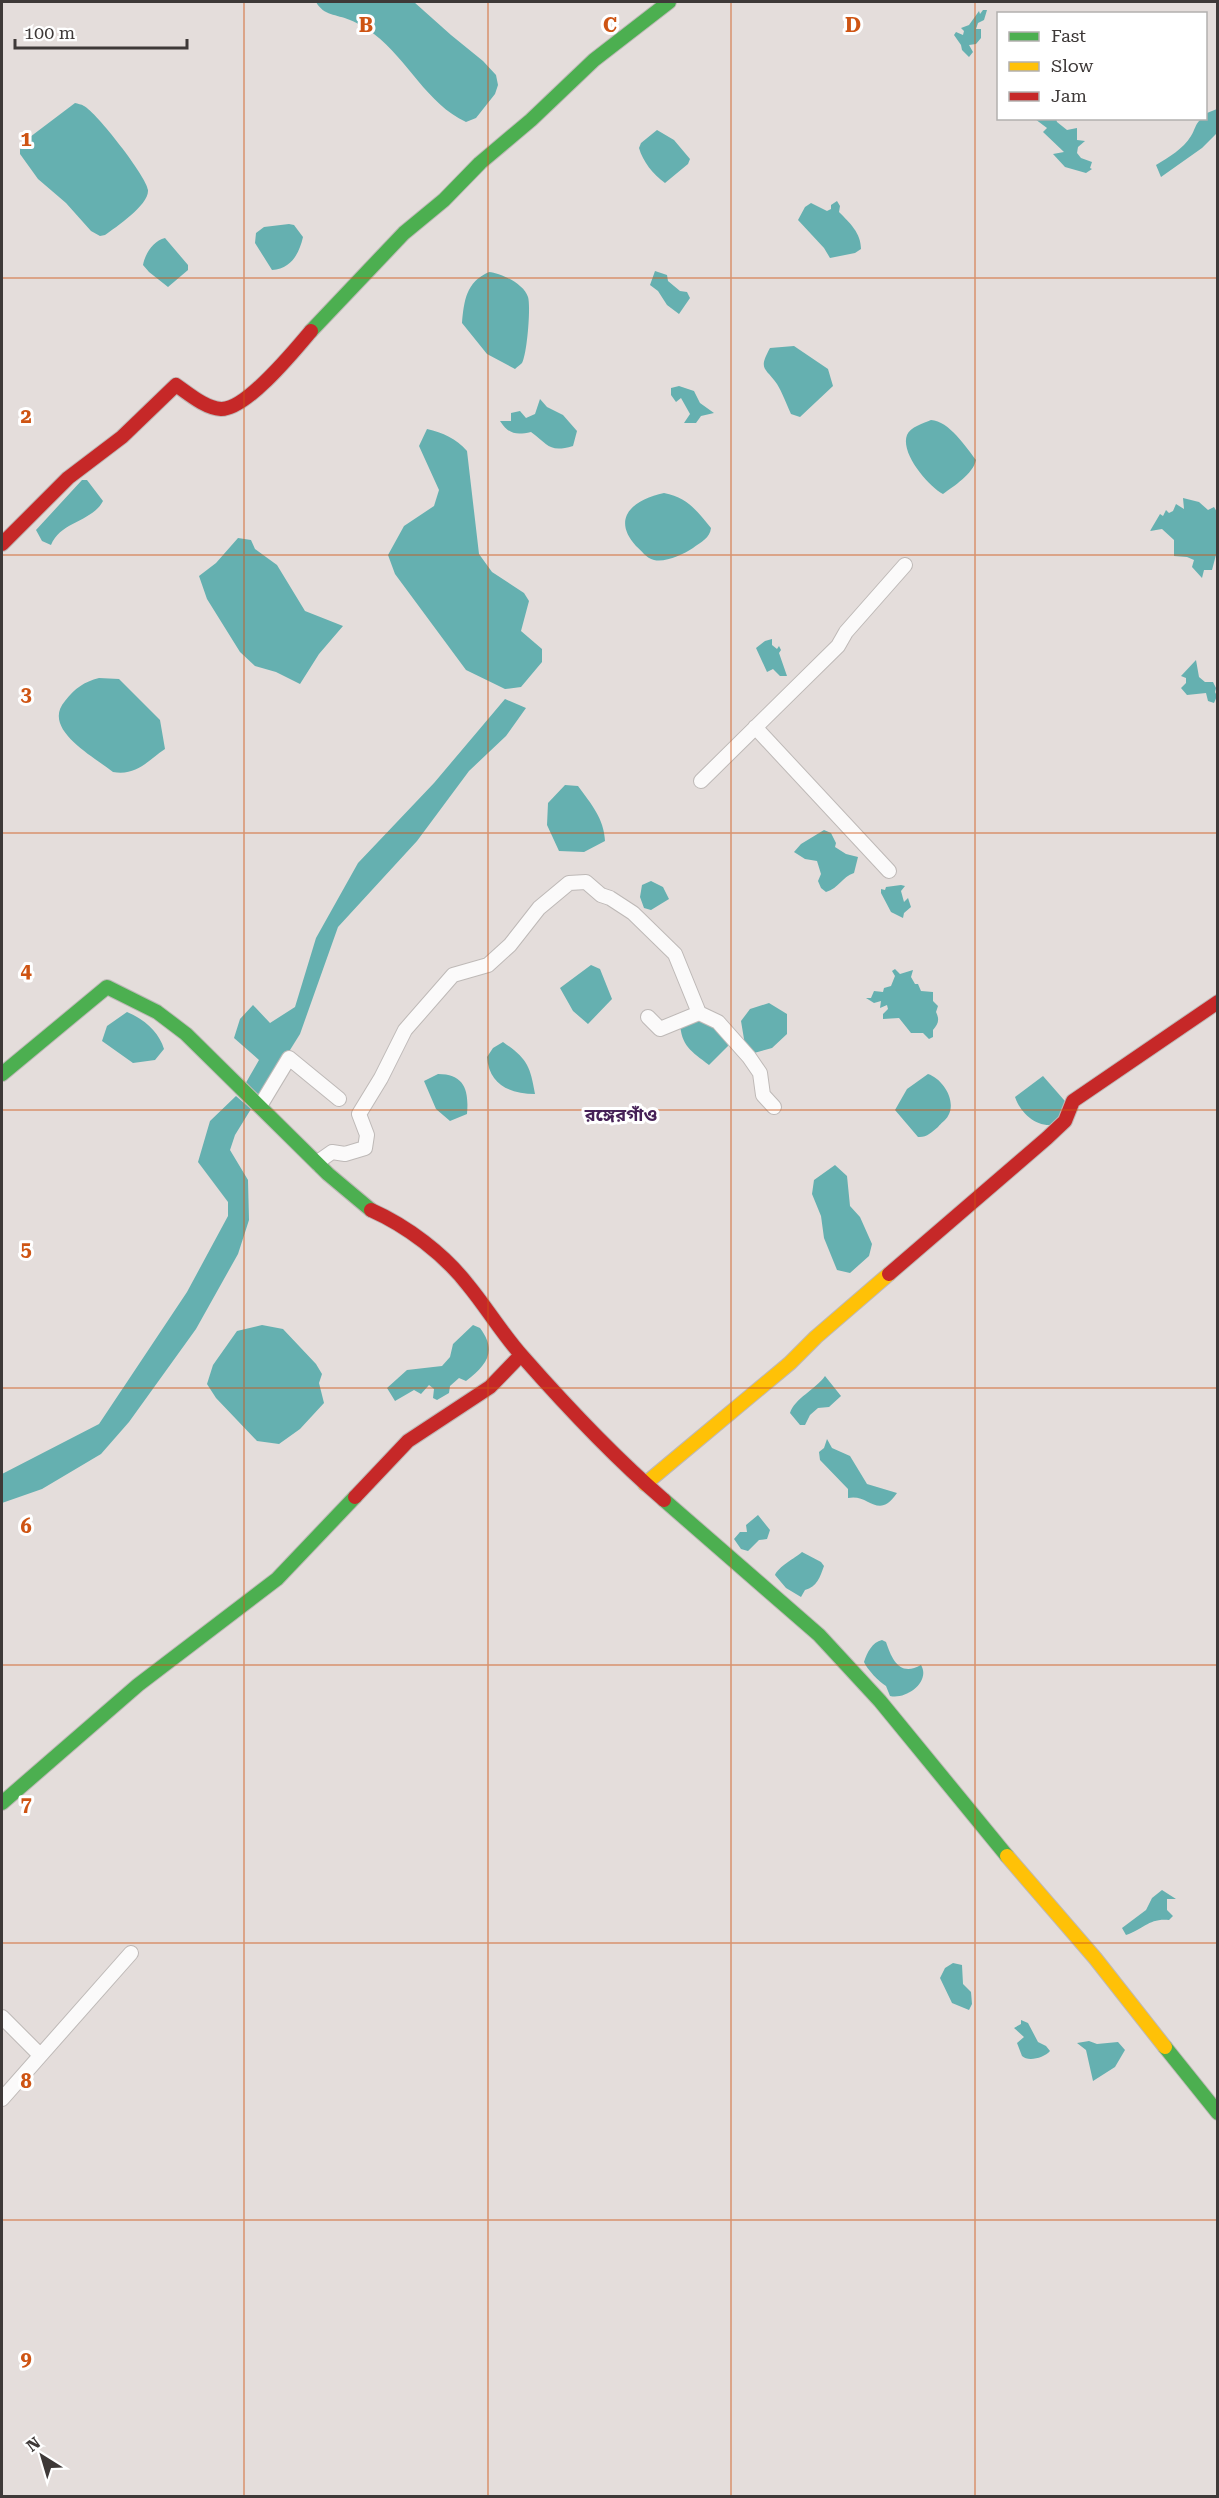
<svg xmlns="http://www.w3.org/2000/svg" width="1219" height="2498" font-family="'Roboto Serif','Noto Sans Bengali',serif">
	<rect width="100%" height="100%" fill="#e4dddb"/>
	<!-- water -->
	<path fill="#65b0b0" d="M 316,2 L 414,2 L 451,35 L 483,61 L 496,75 L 498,85 L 495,94 L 476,118 L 466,122 C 427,104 408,60 374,34 C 367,29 358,23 350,20 C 336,14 324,16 316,2 Z
		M 983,10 L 987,10 L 984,20 L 978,23 L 976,29 L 981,29 L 981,38 L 976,44 L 969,45 L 973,52 L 969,57 L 962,50 L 961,45 L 954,35 L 956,32 L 963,35 L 964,31 L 961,28 L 969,25 L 979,11 L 980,14 Z
		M 75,103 C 78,104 81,104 84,106 C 96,112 147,177 148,190 C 149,205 116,227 105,235 L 100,236 L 91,231 L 66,203 L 38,179 L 20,154 L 20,149 L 30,137 Z
		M 1217,109 L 1217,133 L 1202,148 L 1161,177 L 1156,165 C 1169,157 1183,149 1191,136 C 1195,130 1195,124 1201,119 L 1206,118 L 1207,113 Z
		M 1035,119 L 1056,119 L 1057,122 L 1067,130 L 1077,128 L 1077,140 L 1085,141 L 1078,147 L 1077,153 L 1081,158 L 1092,162 L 1090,168 L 1092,169 L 1086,173 L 1065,167 L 1053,154 L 1064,152 L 1043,132 L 1047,128 Z
		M 657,130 L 674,140 L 690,159 L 688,164 L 665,183 C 653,174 643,162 639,148 L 641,143 Z
		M 837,201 L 840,206 L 839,212 C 850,223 861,233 861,249 L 855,253 L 830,258 L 824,248 L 798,220 L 805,207 L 811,203 L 827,211 L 831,209 L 831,205 Z
		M 289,224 L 294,225 L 303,237 C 299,254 291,269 272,270 L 255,243 L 256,233 L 264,227 Z
		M 165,238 L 188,265 L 188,270 L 168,287 L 149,272 L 143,265 C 145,254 153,241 165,238 Z
		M 655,271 L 667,275 L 668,281 L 680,291 L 687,292 L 690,298 L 679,314 L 667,305 L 658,291 L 650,285 Z
		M 489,272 C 501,273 524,284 528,297 C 531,306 527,355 522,363 C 520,365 517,367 515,369 L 487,354 L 462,323 C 464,301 466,282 489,272 Z
		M 794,346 L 828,369 L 833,386 L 800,417 L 791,414 C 787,405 782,392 777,384 C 765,367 758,370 770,348 Z
		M 679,386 L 694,391 L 700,403 L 714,413 L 701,416 L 696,423 L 684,423 L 690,414 L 681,398 L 676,402 L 671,395 L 671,388 Z
		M 540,399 L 547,407 L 563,415 L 577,431 L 573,446 C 549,453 549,445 531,432 C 517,435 509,435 500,421 L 511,421 L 511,413 L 520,411 L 526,418 L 535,414 Z
		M 931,420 C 949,421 966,447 976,460 C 973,474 954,486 943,494 C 928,486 900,453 907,435 C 910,427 924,423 931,420 Z
		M 427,429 C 443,433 456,438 467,451 L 479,554 L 492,572 L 524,593 L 529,601 L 521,631 L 542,649 L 542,662 L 521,687 L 505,689 L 466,670 L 395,574 L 388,555 L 404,526 L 434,506 L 439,490 L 419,446 Z
		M 82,480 L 87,480 L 103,501 C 92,522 61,521 51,545 L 42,541 L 36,530 Z
		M 664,493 C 688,498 696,510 711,528 C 710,538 701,542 693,548 C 684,554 665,563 654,560 C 646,558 642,551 636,546 C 610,517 635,499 664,493 Z
		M 1183,498 L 1199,502 L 1208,510 L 1214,507 L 1217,512 L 1217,551 L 1212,570 L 1204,570 L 1202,578 L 1192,567 L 1194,560 L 1187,557 L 1174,556 L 1174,540 L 1162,529 L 1150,531 L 1160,514 L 1163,516 L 1166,510 L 1169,513 L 1173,511 L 1176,504 L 1184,509 Z
		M 238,538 L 251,540 L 255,549 L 277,565 L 305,611 L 343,626 L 319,654 L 300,684 L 276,672 L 255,666 L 240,652 L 207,599 L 199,576 L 216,563 Z
		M 772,639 L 772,645 L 777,649 L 779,646 L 781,650 L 779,653 L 787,676 L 780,676 L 773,669 L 767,672 L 756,648 L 765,641 Z
		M 1196,660 L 1199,677 L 1205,682 L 1213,682 L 1216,688 L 1215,692 L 1217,696 L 1214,703 L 1208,701 L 1206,693 L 1187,695 L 1181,688 L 1186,683 L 1186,678 L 1181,676 Z
		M 99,678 L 119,679 L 160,720 L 165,749 C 147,761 137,776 113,772 C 93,756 41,729 65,701 C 75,688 84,682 99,678 Z
		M 505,699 L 526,708 L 506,736 L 469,771 L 417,841 L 338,927 L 300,1034 L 260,1098 L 244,1086 L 259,1060 L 234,1038 L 240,1019 L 253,1005 L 270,1023 L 295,1007 L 316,938 L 358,863 L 434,783 Z
		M 565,785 L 578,786 C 591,804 604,818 605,841 L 584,852 L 559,851 L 547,825 L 548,803 Z
		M 824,830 L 831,833 L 836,843 L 835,847 L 846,854 L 858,857 L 854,873 C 842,877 839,888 826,892 L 821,888 L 818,881 L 821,874 L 817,861 L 805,859 L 794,852 L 801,844 Z
		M 651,881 L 663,887 L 669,899 L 651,910 L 644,908 L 640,897 L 642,885 Z
		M 901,885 L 905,886 L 901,891 L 904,902 L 908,898 L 911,907 L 904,913 L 903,918 L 891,912 L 881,893 L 881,889 L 885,890 L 886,887 Z
		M 591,965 L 600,969 L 612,999 L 588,1024 L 573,1011 L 560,988 Z
		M 895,969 L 900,974 L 913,970 L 911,977 L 915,984 L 918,984 L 921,991 L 933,992 L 933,1001 L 938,1006 L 936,1012 C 940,1020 938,1024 933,1030 L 933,1037 L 929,1039 L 923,1033 L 911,1033 L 899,1018 L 883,1019 L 883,1014 L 888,1009 L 887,1005 L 880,1008 L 881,1001 L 874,1003 L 866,998 L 871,998 L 874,991 L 883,992 L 884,988 L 891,986 L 895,976 L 892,971 Z
		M 769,1003 L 787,1014 L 787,1034 L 772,1048 L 754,1053 L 745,1045 L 741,1021 L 750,1009 Z
		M 127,1012 C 144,1019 159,1032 164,1049 L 155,1060 L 133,1063 L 102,1041 L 107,1026 Z
		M 699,1013 L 725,1030 L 728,1046 L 709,1065 C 691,1051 681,1046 680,1022 Z
		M 503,1042 C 527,1059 530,1065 535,1094 C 509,1094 489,1084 487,1057 L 493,1048 Z
		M 438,1074 C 465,1074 469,1091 467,1114 L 450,1121 L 436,1109 L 424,1081 Z
		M 928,1074 C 943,1079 957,1101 948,1116 C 946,1120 941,1123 938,1127 C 932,1132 926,1138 918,1137 L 895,1110 L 907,1089 Z
		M 1043,1076 L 1071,1108 L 1051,1125 C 1035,1126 1020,1112 1015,1097 Z
		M 236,1096 L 251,1109 L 235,1135 L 230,1150 L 248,1180 L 249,1220 L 238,1254 L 196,1329 L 129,1422 L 101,1454 L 42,1489 L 2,1503 L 2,1474 L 99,1424 L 187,1292 L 228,1216 L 228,1202 L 198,1162 L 210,1121 Z
		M 835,1165 L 847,1176 L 850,1206 L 860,1217 L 872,1244 L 869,1256 L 850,1273 L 837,1270 L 824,1238 L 821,1216 L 812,1194 L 814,1180 Z
		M 262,1325 L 283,1329 L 316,1364 L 322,1374 L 319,1383 L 324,1403 L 300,1429 L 279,1444 L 257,1441 L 216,1398 L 207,1384 L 213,1365 L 237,1331 Z
		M 473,1325 L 480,1328 C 498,1352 486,1365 466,1381 L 459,1378 L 450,1386 L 449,1393 L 437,1400 L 433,1398 L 434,1389 L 429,1385 L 421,1394 L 414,1390 L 395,1401 L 387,1388 L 407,1370 L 442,1366 L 450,1357 L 453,1344 Z
		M 825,1376 L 841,1396 L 829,1407 L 818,1408 L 810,1415 L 805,1425 L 800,1425 L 790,1413 C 794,1399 816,1389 825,1376 Z
		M 827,1439 L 832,1448 L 850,1456 L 867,1484 L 897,1493 C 878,1521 869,1493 848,1498 L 848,1489 L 820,1460 L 819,1452 L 824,1448 Z
		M 758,1515 L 770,1530 L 767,1539 L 759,1540 L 748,1551 L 741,1549 L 734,1539 L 740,1532 L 747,1532 L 746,1525 Z
		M 802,1552 L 821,1562 L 824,1566 C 820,1577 817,1587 805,1590 L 801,1597 L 786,1588 L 775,1575 C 778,1567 795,1558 802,1552 Z
		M 882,1640 L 886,1642 C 892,1660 900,1677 921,1665 C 931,1682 906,1700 890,1696 L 886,1686 C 879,1682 867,1669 864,1662 C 867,1653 872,1642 882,1640 Z
		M 1162,1890 L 1176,1899 L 1167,1899 L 1167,1910 L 1173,1916 L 1169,1920 C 1149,1918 1144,1929 1126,1935 L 1122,1928 L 1146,1910 L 1152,1898 Z
		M 953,1963 L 962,1965 L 963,1984 L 971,1992 L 972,2004 L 969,2010 L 952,2003 L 940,1978 L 945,1968 Z
		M 1021,2020 L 1028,2023 L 1038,2042 L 1046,2046 L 1050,2051 C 1044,2058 1028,2062 1022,2056 L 1017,2043 L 1024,2037 L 1014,2028 L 1021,2024 Z
		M 1089,2041 L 1097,2044 L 1118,2042 L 1125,2050 L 1115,2067 L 1093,2081 L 1086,2050 L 1077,2043 Z"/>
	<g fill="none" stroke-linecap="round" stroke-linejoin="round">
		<defs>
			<path id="street" d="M 755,727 L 889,871
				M 701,781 L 838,646 L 846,632 L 905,565
				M 648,1017 L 660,1029 L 699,1013 L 718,1022 L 749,1057 L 760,1073 L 763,1095 L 774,1107
				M 260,1106 L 289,1058 L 339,1099
				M 319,1165 L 322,1159 L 332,1152 L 345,1154 L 365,1148 L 367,1135 L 359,1114 L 381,1078 L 405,1030 L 453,975 L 488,965 L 510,945 L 539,908 L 569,883 L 586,882 L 601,895 L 610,898 L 633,913 L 675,954 L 699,1013
				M 2,2017 L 39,2054
				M 2,2099 L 131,1953"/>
			<path id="fast" d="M 311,331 L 404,233 L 444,200 L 480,163 L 531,120 L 594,60 L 669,2
				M 2,1074 L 107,987 L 157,1012 L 186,1034 L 328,1174 L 371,1210
				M 664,1500 L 819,1635 L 880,1701 L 1007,1856
				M 2,1803 L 138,1685 L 277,1579 L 355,1497
				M 1165,2047 L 1218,2113"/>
			<path id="slow" d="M 645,1484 L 790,1363 L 816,1337 L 889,1274
				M 1007,1856 L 1095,1958 L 1165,2047"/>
			<path id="jam" d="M 2,544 L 68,478 L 122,437 L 176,385 C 189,394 205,408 221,409 C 246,410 295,350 311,331
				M 371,1210 C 407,1226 444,1254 468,1285 C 487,1308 503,1335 523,1357 C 567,1407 613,1456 664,1500
				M 889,1274 L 1047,1138 L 1065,1121 L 1073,1101 L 1218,1002
				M 355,1497 L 408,1441 L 490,1387 L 521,1355"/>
		</defs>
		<!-- street casing -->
		<use href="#street" stroke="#beb9b7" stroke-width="16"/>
		<!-- fast casing -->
		<use href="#fast" stroke="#beb9b7" stroke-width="16"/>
		<!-- slow casing -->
		<use href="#slow" stroke="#beb9b7" stroke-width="16"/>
		<!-- jam casing -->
		<use href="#jam" stroke="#beb9b7" stroke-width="16"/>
		<!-- street -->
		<use href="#street" stroke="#fbfafa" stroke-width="14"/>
		<!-- fast -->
		<use href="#fast" stroke="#4caf50" stroke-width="14"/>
		<!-- slow -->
		<use href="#slow" stroke="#ffc107" stroke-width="14"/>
		<!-- jam -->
		<use href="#jam" stroke="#c62828" stroke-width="14"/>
	</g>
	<!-- grid -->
	<path fill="none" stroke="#ce5413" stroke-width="1.5" stroke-opacity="0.55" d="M 244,2 L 244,2496M 488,2 L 488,2496M 731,2 L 731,2496M 975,2 L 975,2496M 2,278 L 1218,278M 2,555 L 1218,555M 2,833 L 1218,833M 2,1110 L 1218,1110M 2,1388 L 1218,1388M 2,1665 L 1218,1665M 2,1943 L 1218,1943M 2,2220 L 1218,2220"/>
	<g text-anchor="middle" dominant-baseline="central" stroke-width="6" stroke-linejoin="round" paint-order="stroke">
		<!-- quarter labels -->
		<g font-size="18" font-weight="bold" fill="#462157" stroke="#fff">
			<text x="621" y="1114">রঙ্গেরগাঁও</text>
		</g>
	</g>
	<g font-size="20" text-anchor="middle" font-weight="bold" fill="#ce5413" stroke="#fff" stroke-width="6" stroke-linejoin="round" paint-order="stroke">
		<text x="366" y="32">B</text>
		<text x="610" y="32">C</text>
		<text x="853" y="32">D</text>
		<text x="26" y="146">1</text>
		<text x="26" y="423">2</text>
		<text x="26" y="701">3</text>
		<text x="26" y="978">4</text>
		<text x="26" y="1256">5</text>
		<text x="26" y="1533">6</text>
		<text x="26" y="1811">7</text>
		<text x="26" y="2088">8</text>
		<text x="26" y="2366">9</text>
	</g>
	<!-- border -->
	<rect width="1219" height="2498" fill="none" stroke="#3e3938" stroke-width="6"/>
	<!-- legend -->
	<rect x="997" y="12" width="210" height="108" fill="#ffffff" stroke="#b2b0af" stroke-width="1.5"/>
	<rect x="1009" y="32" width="30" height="9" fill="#4caf50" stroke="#b2b0af" stroke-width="1.5"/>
	<text x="1051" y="42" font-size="18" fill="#3e3938">Fast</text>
	<rect x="1009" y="62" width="30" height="9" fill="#ffc107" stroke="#b2b0af" stroke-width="1.5"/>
	<text x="1051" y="72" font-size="18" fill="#3e3938">Slow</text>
	<rect x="1009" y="92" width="30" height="9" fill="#c62828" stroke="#b2b0af" stroke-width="1.5"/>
	<text x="1051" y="102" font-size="18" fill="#3e3938">Jam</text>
	<!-- north arrow -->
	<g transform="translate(42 2456) rotate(323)" stroke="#ffffff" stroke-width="4.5" paint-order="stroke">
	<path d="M0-4.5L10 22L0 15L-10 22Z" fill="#3e3938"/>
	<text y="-9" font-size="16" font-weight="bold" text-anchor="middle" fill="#3e3938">N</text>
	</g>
	<!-- scale -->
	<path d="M15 39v9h172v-9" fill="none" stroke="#3e3938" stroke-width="3"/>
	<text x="24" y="39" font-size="18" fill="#3e3938" stroke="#ffffff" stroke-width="4.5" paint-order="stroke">100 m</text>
</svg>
